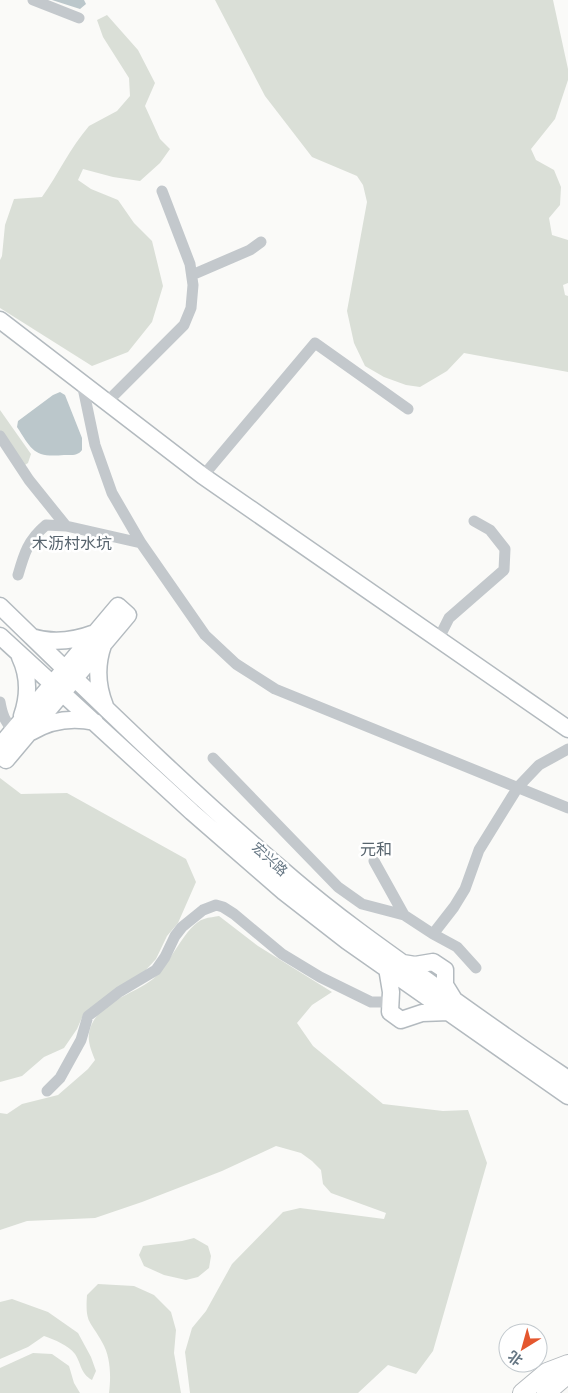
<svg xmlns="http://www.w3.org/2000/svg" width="568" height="1393" font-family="Ubuntu,'Noto Sans SC',sans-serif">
	<rect width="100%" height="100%" fill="#fafaf8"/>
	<!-- green -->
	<path fill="#dadfd7" d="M 215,0 L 553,0 L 568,69 L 568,80 L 555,119 L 531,149 L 536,160 L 554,170 L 561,187 L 560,205 L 549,218 L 552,235 L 568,240 L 568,283 L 563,285 L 565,295 L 568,296 L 568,372 L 464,353 L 447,371 L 420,387 L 406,385 L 384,377 L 365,366 L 354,343 L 347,311 L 367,202 L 363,185 L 357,176 L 312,157 L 265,96 Z
		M 107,15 L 138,50 L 155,83 L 145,106 L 160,139 L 170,149 L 160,163 L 140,181 L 113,177 L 83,169 L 78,180 L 91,189 L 118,200 L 134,223 L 152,241 L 163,286 L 152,322 L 128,352 L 92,366 L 0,308 L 0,260 L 2,256 L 5,225 L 14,199 L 42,197 C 59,173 70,148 89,126 L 117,111 L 130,96 L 129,78 L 103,37 L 97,20 Z
		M 0,410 L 31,454 L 28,463 L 17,470 L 0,443 Z
		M 0,778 L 21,794 L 67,793 L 186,859 L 196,882 L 178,923 L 167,936 L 156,959 L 143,973 L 84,1013 L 77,1029 L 64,1048 L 44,1057 L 22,1076 L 0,1082 Z
		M 219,916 L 258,946 L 332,992 L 312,1005 L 297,1023 L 313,1046 L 383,1104 L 443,1111 L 468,1110 L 487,1163 L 433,1351 L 416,1374 L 388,1365 L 358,1393 L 190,1393 L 185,1352 L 192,1328 L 206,1311 L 232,1264 L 283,1212 L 300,1208 L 384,1219 L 386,1213 L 331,1193 L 323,1184 L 321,1170 L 312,1161 L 301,1153 L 276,1146 L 222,1171 L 142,1202 L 95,1218 L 27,1221 L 0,1230 L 0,1113 L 7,1114 L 22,1104 L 58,1095 L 88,1069 L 95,1060 C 89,1045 85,1035 94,1020 C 107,999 134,994 153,979 C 170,965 186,924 204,919 C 209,917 215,917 219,916 Z
		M 194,1238 L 208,1246 L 211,1256 L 209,1268 L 198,1277 L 186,1280 L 164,1275 L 144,1266 L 139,1255 L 143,1246 L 182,1241 Z
		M 98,1284 L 134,1286 L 154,1295 L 171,1312 L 176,1330 L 174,1353 L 181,1393 L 109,1393 C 111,1377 111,1357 102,1342 C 90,1320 85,1324 87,1295 Z
		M 12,1299 L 48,1312 L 78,1333 L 91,1357 L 96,1371 L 92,1380 C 80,1373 82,1365 75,1354 C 68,1345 55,1340 44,1336 L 28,1347 L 0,1359 L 0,1302 Z
		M 33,1353 L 52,1354 L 69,1366 L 74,1383 L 80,1393 L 0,1393 L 0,1368 Z"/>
	<!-- water -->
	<path fill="#bbc7cb" d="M 52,0 L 84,0 L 86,4 L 80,9 Z
		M 60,392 L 65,395 L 82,438 L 82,450 C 78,456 71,455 64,455 C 34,458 32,450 17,427 L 18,421 L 53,395 Z"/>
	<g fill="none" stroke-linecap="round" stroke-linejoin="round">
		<defs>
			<path id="secondary" d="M 0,320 L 203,476 L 568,729
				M 0,606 C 96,699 191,793 293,879 C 335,915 380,947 425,979 C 472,1013 520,1047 568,1079
				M 0,636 L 192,812 L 284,892 L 347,941 L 568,1096
				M 32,637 C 54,644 74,641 95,633
				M 103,645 C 96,665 97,686 105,706
				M 20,657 C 29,676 29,696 22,716
				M 31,732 C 51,720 72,717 95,722
				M 0,746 L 118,606 L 128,615 L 6,760 L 0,755
				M 403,963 L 415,965 L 433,962 L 445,970 L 445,985 L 453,998
				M 387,968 L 391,992 L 390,1012 L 401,1020 L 422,1013 L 449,1012"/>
			<path id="primary" d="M 522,1393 L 547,1372 L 568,1364
				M 546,1393 L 568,1374"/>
		</defs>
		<!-- secondary casing -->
		<use href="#secondary" stroke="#b3babf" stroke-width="19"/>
		<!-- primary casing -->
		<use href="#primary" stroke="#b5babe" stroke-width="20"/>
		<!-- street -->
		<path stroke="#c3c8cc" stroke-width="11" d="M 33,0 L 79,18
			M 192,275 L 250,250 L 261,242
			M 82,383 L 95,445 L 112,493 L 141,543 L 205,635 L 236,664 L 275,689 L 568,808
			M 107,402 L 184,325 L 191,308 L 193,285 L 190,264 L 162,191
			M 0,436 L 29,480 L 66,526 L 141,543
			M 203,476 L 315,343 L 408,409
			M 18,575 C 24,554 28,540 46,525 L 66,526
			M 439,638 L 449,618 L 504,570 L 505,549 L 490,530 L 474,521
			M 0,702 C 2,714 5,722 13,730
			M 213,758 L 338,887 L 362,904 L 404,915 L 433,934 L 454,907 L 465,889 L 479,850 L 518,787 L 539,765 L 568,749
			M 374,861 L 404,915
			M 433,934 L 457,947 L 476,968
			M 47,1091 L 60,1078 L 81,1040 L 88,1016 L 119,992 L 156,970 L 165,957 L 175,936 L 182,927 L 203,910 L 216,905 L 223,907 L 234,914 L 282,954 L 320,977 L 371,1002 L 391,1002"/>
		<!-- secondary -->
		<use href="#secondary" stroke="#fff" stroke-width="16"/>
		<!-- primary -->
		<use href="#primary" stroke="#fff" stroke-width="18"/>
	</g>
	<g text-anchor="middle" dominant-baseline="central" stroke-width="5" stroke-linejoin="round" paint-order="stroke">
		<!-- street labels -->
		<g font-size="14" fill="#657683" stroke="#fff">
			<text transform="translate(270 859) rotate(42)">宏兴路</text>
		</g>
		<!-- quarter labels -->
		<g font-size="16" fill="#57646e" stroke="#fff">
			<text x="72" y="543">木沥村水坑</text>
			<text x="376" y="849">元和</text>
		</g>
	</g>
	<!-- north arrow -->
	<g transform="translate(523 1348) rotate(217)"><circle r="24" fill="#ffffff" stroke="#c1c8cd"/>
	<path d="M0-4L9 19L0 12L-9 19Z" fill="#e4572e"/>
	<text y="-8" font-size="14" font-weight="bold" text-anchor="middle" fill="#657683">北</text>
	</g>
</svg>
